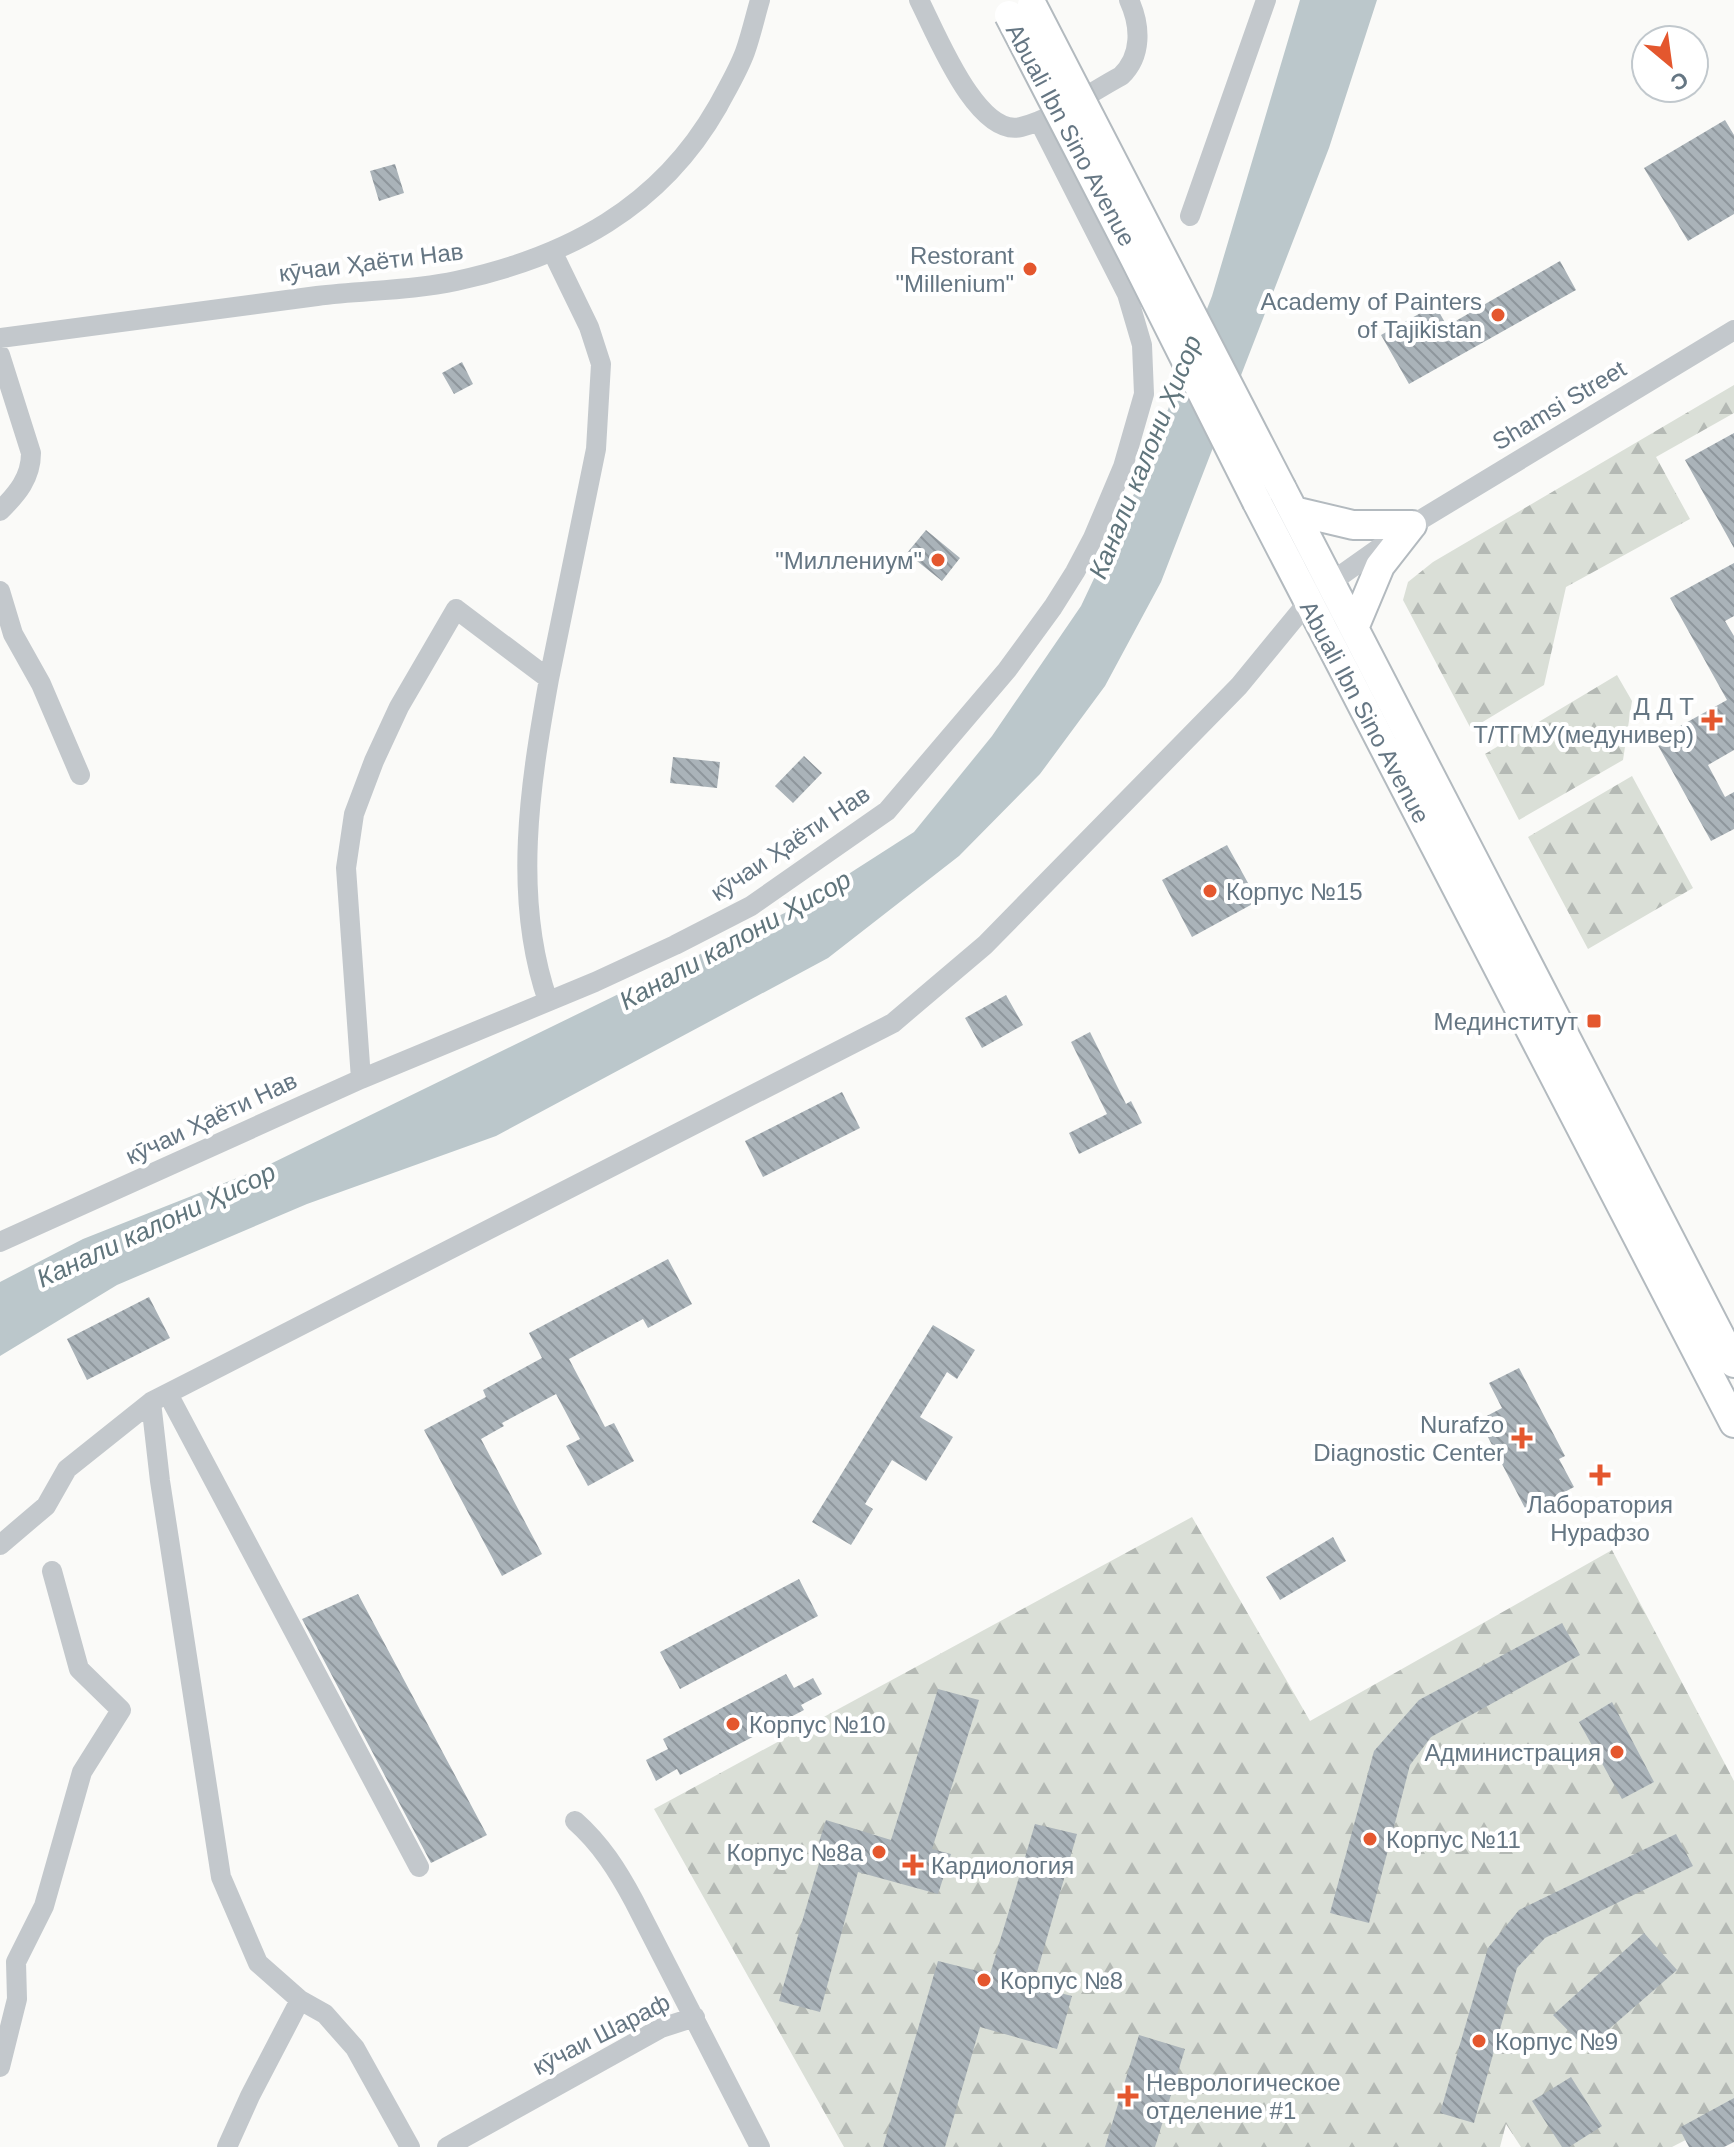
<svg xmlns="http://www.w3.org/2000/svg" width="1734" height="2147" font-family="Helvetica,sans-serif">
	<defs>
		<pattern id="forest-firs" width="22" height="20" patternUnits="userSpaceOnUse" patternTransform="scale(2)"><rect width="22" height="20" fill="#dadfd7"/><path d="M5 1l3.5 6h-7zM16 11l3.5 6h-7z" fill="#b4b9b4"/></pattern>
		<pattern id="building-back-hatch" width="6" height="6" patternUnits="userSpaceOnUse" patternTransform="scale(2)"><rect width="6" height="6" fill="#aab3b9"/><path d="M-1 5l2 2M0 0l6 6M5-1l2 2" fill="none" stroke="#8e969c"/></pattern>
	</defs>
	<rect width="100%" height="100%" fill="#fafaf8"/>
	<!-- forest -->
	<path fill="url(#forest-firs)" d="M 1734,385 L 1734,413 L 1656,457 L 1690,519 L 1566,587 L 1544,685 L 1471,729 L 1403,600 L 1408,582 L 1433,562 Z
		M 1617,675 L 1632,701 L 1623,760 L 1519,820 L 1485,754 Z
		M 1632,776 L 1693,888 L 1588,949 L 1528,837 Z
		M 1192,1517 L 1310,1721 L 1612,1550 L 1734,1781 L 1734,2115 L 1672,2147 L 1521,2147 L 1506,2124 L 1500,2147 L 844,2147 L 654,1809 Z"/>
	<!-- water -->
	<path fill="#bbc7cb" d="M 1300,0 L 1377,0 L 1329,148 L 1161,582 L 1105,686 L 1040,774 L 959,856 L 828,958 L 496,1136 L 307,1204 L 117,1285 L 0,1356 L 0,1282 L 83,1239 L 260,1169 L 797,907 L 914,832 L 992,736 L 1081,606 L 1141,479 L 1212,296 Z"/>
	<!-- building -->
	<path fill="url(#building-back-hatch)" d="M 1725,120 L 1734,135 L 1734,214 L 1688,241 L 1644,168 Z
		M 395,164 L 404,193 L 379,201 L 370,171 Z
		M 1560,261 L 1576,290 L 1409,384 L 1381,335 L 1435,305 L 1447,326 Z
		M 462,362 L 473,384 L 454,394 L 442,373 Z
		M 1734,433 L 1734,548 L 1685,460 Z
		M 926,530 L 960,558 L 942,581 L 907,553 Z
		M 1734,563 L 1734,616 L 1725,621 L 1734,636 L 1734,750 L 1708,765 L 1725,797 L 1734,792 L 1734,829 L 1711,841 L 1655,740 L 1727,700 L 1670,598 Z
		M 804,756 L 822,773 L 793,803 L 775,786 Z
		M 673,757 L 720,762 L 717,788 L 670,783 Z
		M 1227,845 L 1258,901 L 1192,937 L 1162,880 Z
		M 1006,995 L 1023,1025 L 982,1048 L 965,1018 Z
		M 1090,1032 L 1126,1104 L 1131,1101 L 1142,1123 L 1079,1154 L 1069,1133 L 1107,1114 L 1071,1042 Z
		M 842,1092 L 860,1128 L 763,1177 L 745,1141 Z
		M 668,1259 L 692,1304 L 648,1328 L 643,1319 L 569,1359 L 605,1427 L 614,1423 L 634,1461 L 588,1486 L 566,1446 L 580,1439 L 556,1394 L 502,1423 L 504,1426 L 481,1439 L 542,1554 L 502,1576 L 424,1430 L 486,1397 L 483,1390 L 542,1358 L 529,1333 Z
		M 149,1297 L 170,1338 L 87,1380 L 67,1339 Z
		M 933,1325 L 975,1350 L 957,1379 L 947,1372 L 920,1417 L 953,1437 L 926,1481 L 892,1460 L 865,1504 L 873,1509 L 851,1545 L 812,1522 Z
		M 1519,1368 L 1565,1456 L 1559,1459 L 1574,1487 L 1527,1512 L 1479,1420 L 1502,1408 L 1489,1383 Z
		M 1333,1537 L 1346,1561 L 1280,1600 L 1266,1577 Z
		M 799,1579 L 818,1616 L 680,1689 L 660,1652 Z
		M 358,1594 L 487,1835 L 431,1863 L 302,1619 Z
		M 1562,1623 L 1580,1655 L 1431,1737 L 1410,1765 L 1369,1923 L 1330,1913 L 1374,1751 L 1419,1700 Z
		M 786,1674 L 794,1688 L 813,1678 L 822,1694 L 801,1705 L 804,1710 L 680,1775 L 677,1769 L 656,1781 L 646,1760 L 668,1749 L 663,1739 Z
		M 938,1689 L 979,1700 L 932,1849 L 951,1854 L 938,1894 L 858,1872 L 820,2012 L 779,2001 L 820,1860 L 814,1858 L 826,1820 L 891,1840 Z
		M 1612,1702 L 1654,1782 L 1622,1799 L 1579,1722 Z
		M 1035,1824 L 1077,1834 L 1033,1986 L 1072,1996 L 1057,2049 L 980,2027 L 945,2147 L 883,2147 L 938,1961 L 990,1974 Z
		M 1676,1834 L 1693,1866 L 1545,1938 L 1517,1968 L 1474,2123 L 1440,2113 L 1488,1948 L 1519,1910 Z
		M 1644,1933 L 1677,1970 L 1586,2049 L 1553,2015 Z
		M 1139,2035 L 1185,2049 L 1155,2147 L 1105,2147 Z
		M 1571,2077 L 1602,2126 L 1569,2147 L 1562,2147 L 1532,2101 Z
		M 1734,2098 L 1734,2142 L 1724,2147 L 1689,2147 L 1679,2128 Z"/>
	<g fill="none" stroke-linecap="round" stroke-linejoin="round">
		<defs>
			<path id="secondary" d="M 1282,489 L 1734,1363
				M 1257,502 L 1734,1423
				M 1294,511 L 1353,525 L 1412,525
				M 1354,628 L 1380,566 L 1412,525"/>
		</defs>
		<!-- secondary casing -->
		<use href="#secondary" stroke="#b3babf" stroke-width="32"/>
		<!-- street -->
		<path stroke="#c3c8cc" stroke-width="20" d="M 919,0 C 936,33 977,138 1021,127 C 1054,119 1091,92 1121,76 C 1142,56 1141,26 1129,0
			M 1190,216 L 1266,0
			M 0,338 C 106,323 212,309 317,296 C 363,290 410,291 456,281 C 567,257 660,208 718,106 C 727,89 738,71 745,52 C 751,35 755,17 760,0
			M 0,355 L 31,453 C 31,478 17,494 0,511
			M 0,591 L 13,634 L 41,684 L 80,775
			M 548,1001 C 512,898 530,784 549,679
			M 361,1079 L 346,868 L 354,814 L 374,761 L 399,707 L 456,609 L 549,679 L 596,449 L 601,364 L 589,327 L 553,253
			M 0,1242 L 361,1079 L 595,982 L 675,945 L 751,906 L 887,811 L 1007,670 L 1053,607 L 1075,572 L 1093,538 L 1123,467 L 1144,394 L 1142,345 L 1127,294 L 1039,121
			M 168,1394 L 419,1867
			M 151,1402 L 160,1481 L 221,1877 L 258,1963 L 300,2000 L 325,2014 L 355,2048 L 410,2147
			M 0,1545 L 46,1506 L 67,1469 L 151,1402 L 893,1023 L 985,945 L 1239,686 L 1308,602 L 1330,583 L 1412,525 L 1734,330
			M 575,1821 C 601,1844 618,1871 634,1901 L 760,2147
			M 0,2067 L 17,1999 L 16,1962 L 44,1906 L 82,1772 L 121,1710 L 79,1669 L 52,1571
			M 227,2147 L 250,2096 L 300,2000
			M 447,2147 L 661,2028 L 695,2017"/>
		<!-- secondary -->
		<use href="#secondary" stroke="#fff" stroke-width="28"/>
		<defs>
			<path id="secondary-bridge" d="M 1032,5 L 1282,489
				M 1009,15 L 1135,259 L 1257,502"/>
		</defs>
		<!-- secondary-bridge casing -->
		<use href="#secondary-bridge" stroke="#b3babf" stroke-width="32" stroke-linecap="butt"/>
		<!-- secondary-bridge -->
		<use href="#secondary-bridge" stroke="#fff" stroke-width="28"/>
	</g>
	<!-- markers -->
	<g fill="#e4572e" stroke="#fff" stroke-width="3">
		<circle cx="1030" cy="269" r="8"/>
		<circle cx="1498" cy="315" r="8"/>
		<circle cx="938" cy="560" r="8"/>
		<path d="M1708 708h8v8h8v8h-8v8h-8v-8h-8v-8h8z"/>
		<circle cx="1210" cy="891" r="8"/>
		<rect x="1586" y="1013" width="16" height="16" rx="4"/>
		<path d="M1518 1426h8v8h8v8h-8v8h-8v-8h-8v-8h8z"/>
		<path d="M1596 1463h8v8h8v8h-8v8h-8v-8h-8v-8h8z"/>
		<circle cx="733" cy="1724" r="8"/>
		<circle cx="1617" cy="1752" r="8"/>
		<circle cx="1370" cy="1839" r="8"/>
		<circle cx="879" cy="1852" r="8"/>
		<path d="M909 1853h8v8h8v8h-8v8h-8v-8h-8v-8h8z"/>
		<circle cx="984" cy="1980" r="8"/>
		<circle cx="1479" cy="2041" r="8"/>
		<path d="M1124 2084h8v8h8v8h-8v8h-8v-8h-8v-8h8z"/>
	</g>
	<g text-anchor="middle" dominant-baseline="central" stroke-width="8" stroke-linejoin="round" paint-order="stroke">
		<!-- street labels -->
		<g font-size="24" fill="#657683" stroke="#fff">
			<text transform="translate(1071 135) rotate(62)">Abuali Ibn Sino Avenue</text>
			<text transform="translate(371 262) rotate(-7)">кӯчаи Ҳаёти Нав</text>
			<text transform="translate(1559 405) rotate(-31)">Shamsi Street</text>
			<text transform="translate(1365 712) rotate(62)">Abuali Ibn Sino Avenue</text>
			<text transform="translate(790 843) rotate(-34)">кӯчаи Ҳаёти Нав</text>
			<text transform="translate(211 1118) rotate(-25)">кӯчаи Ҳаёти Нав</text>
			<text transform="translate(601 2034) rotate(-27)">кӯчаи Шараф</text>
		</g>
		<!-- poi labels -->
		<g font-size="24" fill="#657683" stroke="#fff" text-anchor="end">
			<text x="1014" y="255">Restorant<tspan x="1014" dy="28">"Millenium"</tspan></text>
			<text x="1482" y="301">Academy of Painters<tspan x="1482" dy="28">of Tajikistan</tspan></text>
			<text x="922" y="560">"Миллениум"</text>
			<text x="1694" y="706">Д Д Т<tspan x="1694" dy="28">Т/ТГМУ(медунивер)</tspan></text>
			<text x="1226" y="891" text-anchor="start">Корпус №15</text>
			<text x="1578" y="1021">Мединститут</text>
			<text x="1504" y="1424">Nurafzo<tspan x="1504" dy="28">Diagnostic Center</tspan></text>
			<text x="1600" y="1504" text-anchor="middle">Лаборатория<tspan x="1600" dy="28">Нурафзо</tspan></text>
			<text x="749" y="1724" text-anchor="start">Корпус №10</text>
			<text x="1601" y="1752">Администрация</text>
			<text x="1386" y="1839" text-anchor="start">Корпус №11</text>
			<text x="863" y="1852">Корпус №8а</text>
			<text x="931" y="1865" text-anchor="start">Кардиология</text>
			<text x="1000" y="1980" text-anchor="start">Корпус №8</text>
			<text x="1495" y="2041" text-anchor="start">Корпус №9</text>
			<text x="1146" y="2082" text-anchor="start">Неврологическое<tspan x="1146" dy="28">отделение #1</tspan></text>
		</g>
		<!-- water labels -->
		<g font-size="26" font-style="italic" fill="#60757c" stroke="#fff">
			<text transform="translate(1145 457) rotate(-68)">Канали калони Ҳисор</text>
			<text transform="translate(735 940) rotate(-29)">Канали калони Ҳисор</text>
			<text transform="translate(156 1225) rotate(-25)">Канали калони Ҳисор</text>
		</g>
	</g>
	<!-- north arrow -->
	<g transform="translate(1670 64) rotate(151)"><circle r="38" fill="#ffffff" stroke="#c1c8cd" stroke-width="2"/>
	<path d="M0-6L14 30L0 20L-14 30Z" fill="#e4572e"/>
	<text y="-12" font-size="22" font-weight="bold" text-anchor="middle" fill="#657683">С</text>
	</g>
</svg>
